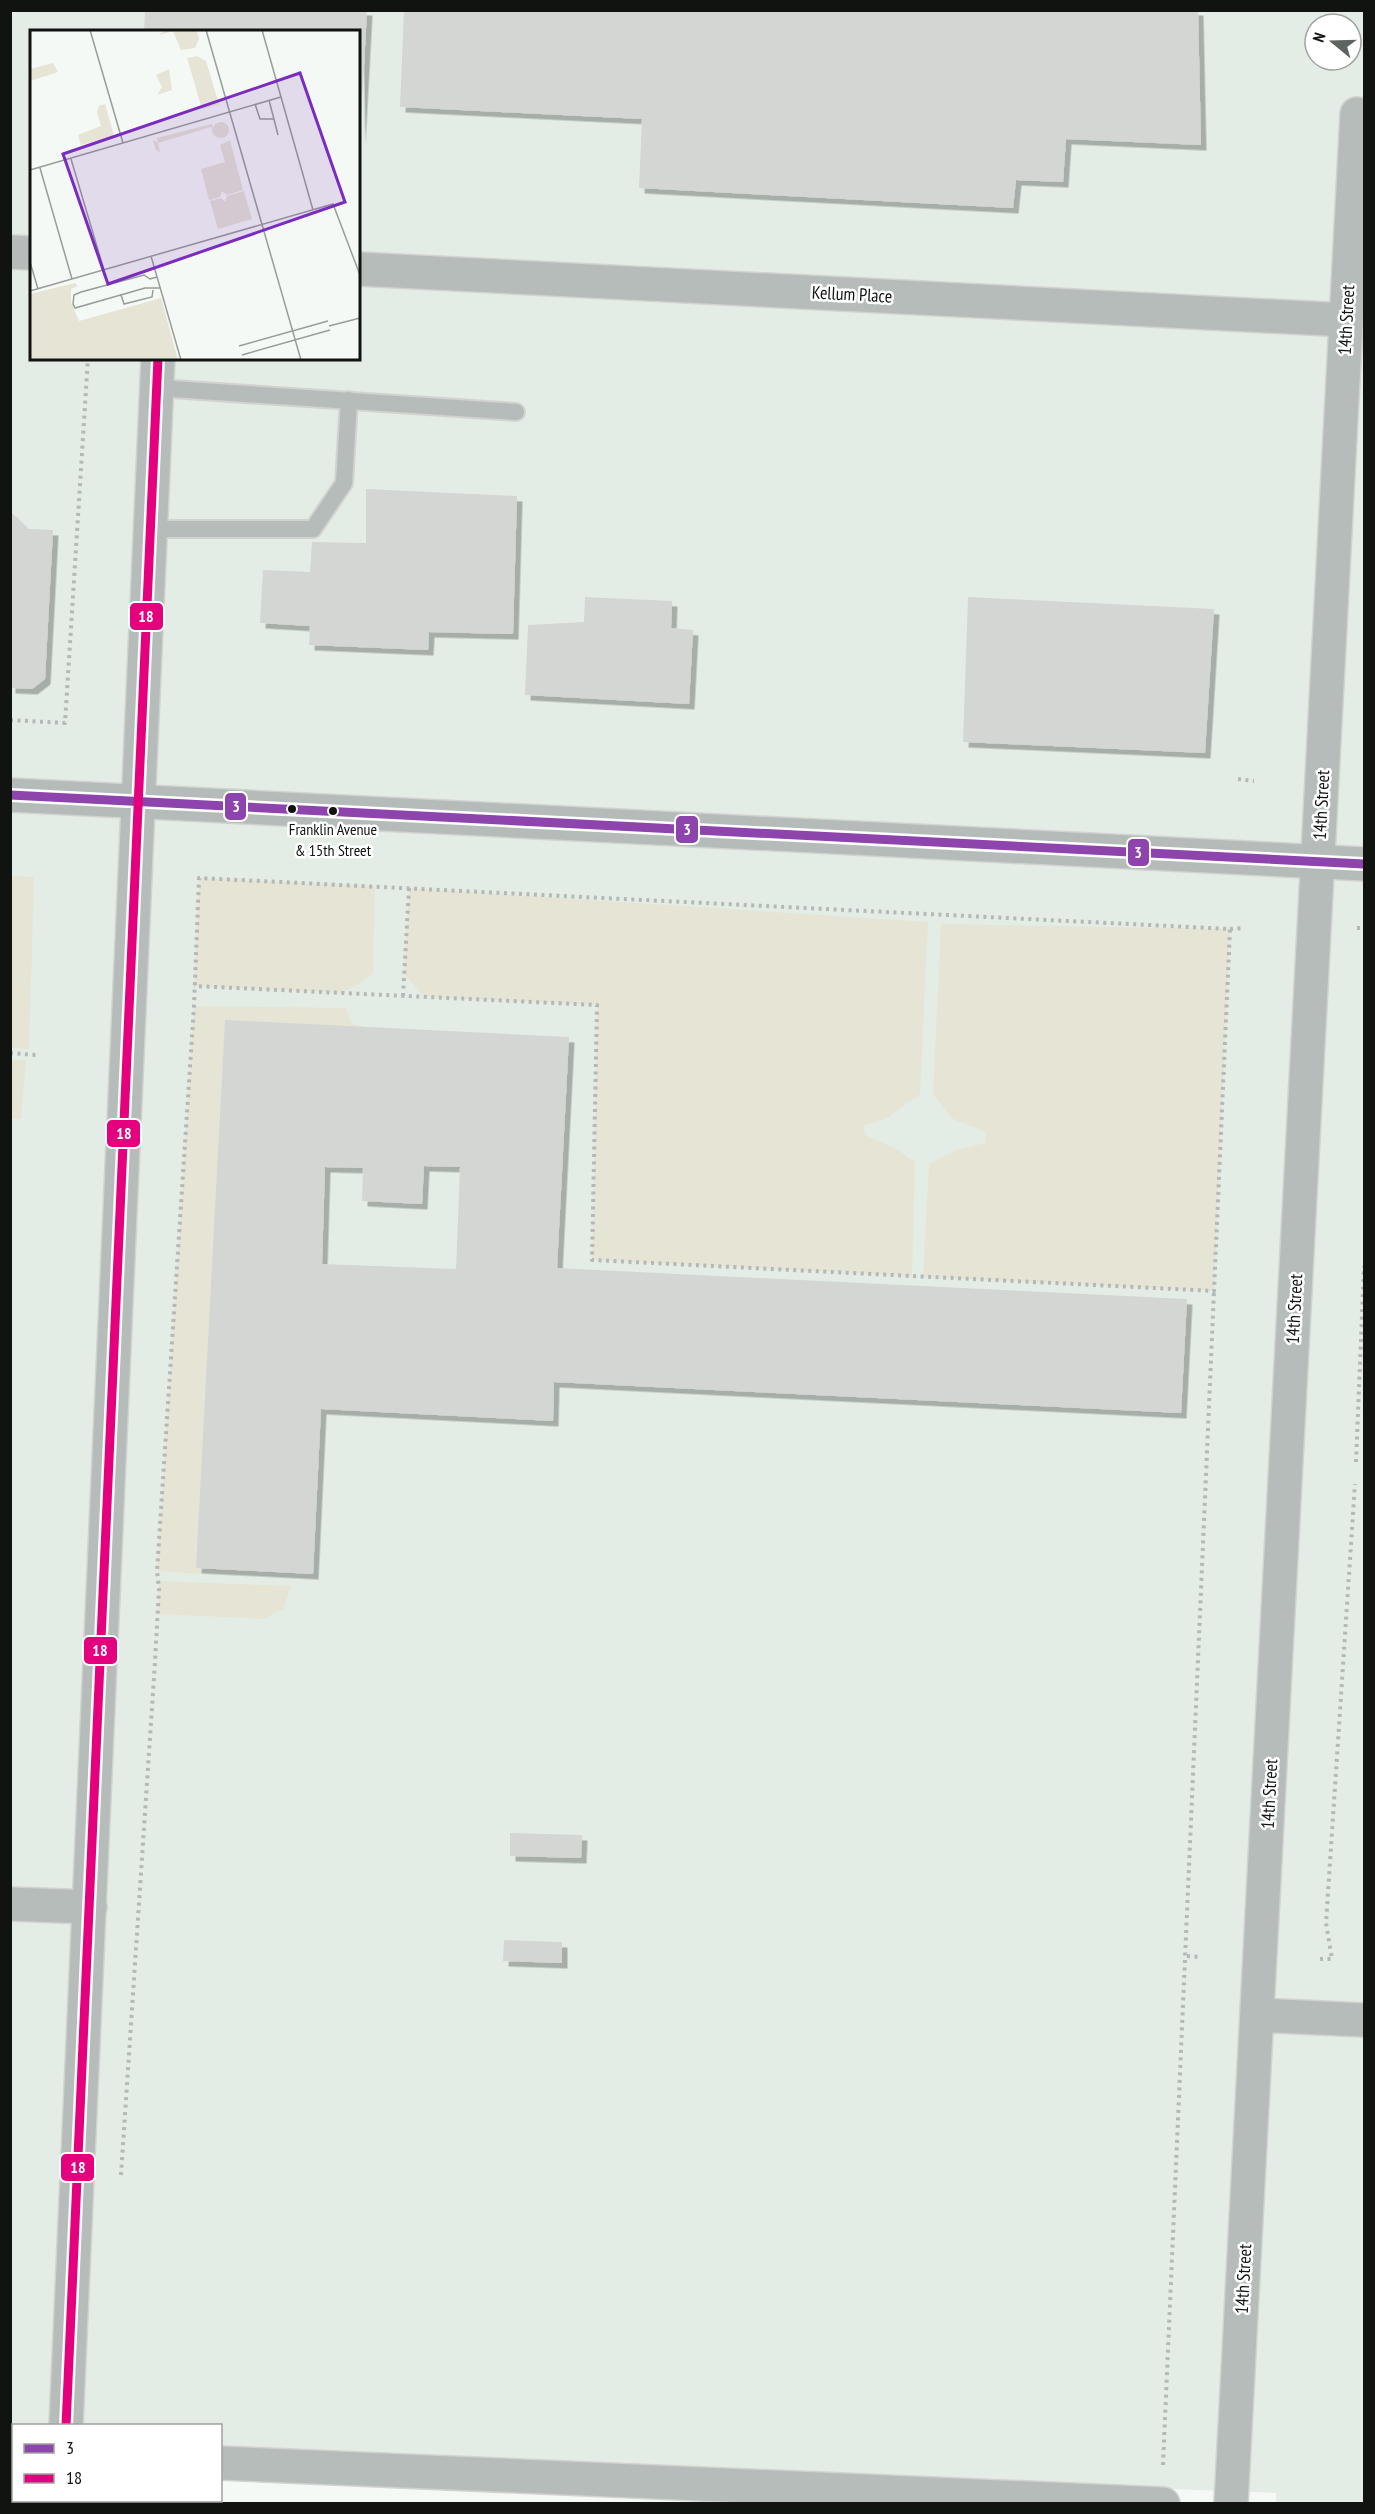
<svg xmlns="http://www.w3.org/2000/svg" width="1375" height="2514" font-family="'PT Sans Narrow',sans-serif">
	<defs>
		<filter id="shadow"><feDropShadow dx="5.5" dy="5.5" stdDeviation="0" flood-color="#0004"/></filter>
	</defs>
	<rect width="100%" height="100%" fill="#f5f9f5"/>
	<!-- built -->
	<path fill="#e4ede5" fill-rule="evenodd" d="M 11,11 L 1364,11 L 1364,2503 L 1276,2503 L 1276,2493 L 221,2453 L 220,2426 L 14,2426 L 13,2445 L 11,2445 ZM 1315,24 L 1351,24 L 1351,60 L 1315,60 ZM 32,32 L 358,32 L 358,358 L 32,358 Z"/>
	<!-- green -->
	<path fill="#e6e4d5" d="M 11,876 L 34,877 L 29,1049 L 11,1048 Z
		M 199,878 L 375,886 L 373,974 L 344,993 L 194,986 Z
		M 409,888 L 928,922 L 920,1094 L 886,1119 L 863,1126 L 865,1135 L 896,1149 L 915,1162 L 912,1276 L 592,1260 L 597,1005 L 425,997 L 404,974 Z
		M 941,924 L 1230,929 L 1214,1291 L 923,1277 L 929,1164 L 956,1150 L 985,1143 L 986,1132 L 953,1119 L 933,1094 Z
		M 194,1006 L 346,1008 L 352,1024 L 364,1027 L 225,1020 L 201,1574 L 157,1571 Z
		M 10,1059 L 26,1060 L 21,1119 L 11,1119 Z
		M 159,1581 L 291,1586 L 283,1609 L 264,1619 L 158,1614 Z"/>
	<!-- building -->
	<path fill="#d4d6d3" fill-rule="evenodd" filter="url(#shadow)" d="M 145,10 L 367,10 L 360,139 L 358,32 L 144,32 Z
		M 404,10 L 1198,10 L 1201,145 L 1066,139 L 1063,182 L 1016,180 L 1013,208 L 639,188 L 642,119 L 400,107 Z
		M 366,489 L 517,496 L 513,634 L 429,632 L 428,650 L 309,645 L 310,626 L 260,623 L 263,570 L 310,572 L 312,542 L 366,543 Z
		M 10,511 L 28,529 L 53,530 L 45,679 L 32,689 L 10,688 Z
		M 585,597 L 672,601 L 671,628 L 693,630 L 689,704 L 525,695 L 528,625 L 584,622 Z
		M 968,597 L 1214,609 L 1205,753 L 963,742 Z
		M 225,1020 L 569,1037 L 557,1268 L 1187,1299 L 1181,1413 L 554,1382 L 553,1421 L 321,1409 L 313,1574 L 196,1568 ZM 424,1166 L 460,1167 L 456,1269 L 322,1264 L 325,1167 L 363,1168 L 362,1201 L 422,1204 Z
		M 510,1833 L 582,1835 L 581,1858 L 510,1856 Z
		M 504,1940 L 562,1942 L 562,1963 L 503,1961 Z"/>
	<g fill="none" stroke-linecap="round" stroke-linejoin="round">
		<defs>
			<path id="service" d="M 157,388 L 516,412
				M 152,529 L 313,529 L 344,483 L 349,400"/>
			<path id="minor" d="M 10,252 L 32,253
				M 358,269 L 1346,320
				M 10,1904 L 90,1907
				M 1257,2015 L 1364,2020
				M 66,2426 L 158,358
				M 220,2463 L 1163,2504
				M 63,2504 L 63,2500
				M 1231,2504 L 1357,114"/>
			<path id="secondary" d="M 10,795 L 1364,864"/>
		</defs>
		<!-- service casing -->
		<use href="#service" stroke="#d1d3d1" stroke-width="20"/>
		<!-- minor casing -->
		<use href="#minor" stroke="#d1d3d1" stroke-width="36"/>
		<!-- secondary casing -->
		<use href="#secondary" stroke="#d1d3d1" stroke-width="36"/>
		<!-- path -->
		<path stroke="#b4b8b6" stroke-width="4" stroke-dasharray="3 4.5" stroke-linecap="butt" d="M 10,720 L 65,723 L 88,358
			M 1238,779 L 1254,781
			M 1357,928 L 1364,928
			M 1230,929 L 1245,928
			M 403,996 L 409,888
			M 10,1053 L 36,1055
			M 1356,1462 L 1364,1266
			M 1187,1956 L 1201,1957
			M 1320,1959 L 1332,1959 L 1326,1923 L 1355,1484
			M 121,2175 L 155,1662 L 159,1589 L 157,1571 L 194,1006 L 199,878 L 1230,929 L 1214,1291 L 592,1260 L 597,1005 L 194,986
			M 1163,2465 L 1214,1291"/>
		<!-- service -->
		<use href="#service" stroke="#b6bcb9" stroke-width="16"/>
		<!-- minor -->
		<use href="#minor" stroke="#b6bcb9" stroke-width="33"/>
		<!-- secondary -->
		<use href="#secondary" stroke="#b4bbb8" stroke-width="33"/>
		<defs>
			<path id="bus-1" d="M 10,795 L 1364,864"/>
			<path id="bus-2" d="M 66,2426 L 158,358"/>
		</defs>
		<!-- bus-1 casing -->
		<use href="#bus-1" stroke="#fff" stroke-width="14"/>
		<!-- bus-2 casing -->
		<use href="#bus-2" stroke="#fff" stroke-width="14"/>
		<!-- bus-1 -->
		<use href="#bus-1" stroke="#8e44ad" stroke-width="9"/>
		<!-- bus-2 -->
		<use href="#bus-2" stroke="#e5007d" stroke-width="9"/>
	</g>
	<!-- markers -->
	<g fill="#101310" stroke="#fff" stroke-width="2">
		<circle cx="292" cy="809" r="5"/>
		<circle cx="333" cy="811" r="5"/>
	</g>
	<g text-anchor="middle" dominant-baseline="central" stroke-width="5" stroke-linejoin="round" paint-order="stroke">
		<!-- bus labels -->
		<g font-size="16" fill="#101310" stroke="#fff">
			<text x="333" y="829">Franklin Avenue<tspan x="333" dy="21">&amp; 15th Street</tspan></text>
		</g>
		<!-- street labels -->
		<g font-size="18" fill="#101310" stroke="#fff">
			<text transform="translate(852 294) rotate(3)">Kellum Place</text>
			<text transform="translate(1346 320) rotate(-87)">14th Street</text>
			<text transform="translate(1321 805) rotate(-87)">14th Street</text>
			<text transform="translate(1294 1309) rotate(-87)">14th Street</text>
			<text transform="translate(1269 1794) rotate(-87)">14th Street</text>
			<text transform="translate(1243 2279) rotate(-87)">14th Street</text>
		</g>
	</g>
	<!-- overview -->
	<g transform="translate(30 30)">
		<rect width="330" height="330" fill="#f5f9f5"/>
		<path d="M 135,0 L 167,0 L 169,9 L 165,18 L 151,20 L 143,1 L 129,5 ZM 167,26 L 176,31 L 189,74 L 172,79 L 157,28 ZM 23,33 L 28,42 L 0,51 L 0,39 ZM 139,39 L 142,60 L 127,65 L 132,57 L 126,45 ZM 75,74 L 84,106 L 51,115 L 48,105 L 71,96 L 67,82 L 69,76 ZM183 100a8 8 0 1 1 16 0a8 8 0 1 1-16 0ZM 182,94 L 185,110 L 181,97 L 128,113 L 130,122 L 126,120 L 123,110 L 128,113 L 127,108 ZM 200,110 L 213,160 L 197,165 L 192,161 L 190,167 L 179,170 L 171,139 L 195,132 L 190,115 ZM 214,161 L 222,189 L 188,199 L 180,171 L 191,168 L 195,172 L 197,166 ZM 45,253 L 48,256 L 41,259 L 41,272 L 49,291 L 131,268 L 148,330 L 0,330 L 0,264 Z" fill="#e6e4d5"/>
		<path fill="none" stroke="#999d99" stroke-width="1.5" d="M 60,0 L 93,113M 176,0 L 271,330M 232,0 L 283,180M 239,70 L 248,105M 225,74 L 230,89 L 244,89M 41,129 L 74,240M 10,138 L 42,249M 0,140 L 251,67M 121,226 L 151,330M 0,232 L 8,259M 127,247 L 120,249 L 114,245 L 51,262 L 44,265 L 43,274 L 45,278 L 115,258 L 130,258M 0,261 L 303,174 L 330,245M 91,265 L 94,274 L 122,267 L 123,260M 299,296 L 330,288M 209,316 L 298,291M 212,325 L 300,300"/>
		<path fill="#7b2cbf" fill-opacity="0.15" stroke="#7b2cbf" stroke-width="3" d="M 270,43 L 315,172 L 78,254 L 33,124 Z"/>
		<rect width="330" height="330" fill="none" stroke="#101310" stroke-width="3"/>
	</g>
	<g stroke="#fff" stroke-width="2">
		<rect x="129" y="602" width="35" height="29" rx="6" fill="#e5007d"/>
		<rect x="224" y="792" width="23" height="29" rx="6" fill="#8e44ad"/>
		<rect x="675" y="815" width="24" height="29" rx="6" fill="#8e44ad"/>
		<rect x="1127" y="838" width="23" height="29" rx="6" fill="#8e44ad"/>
		<rect x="106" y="1119" width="35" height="29" rx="6" fill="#e5007d"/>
		<rect x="83" y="1636" width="35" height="29" rx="6" fill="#e5007d"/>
		<rect x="60" y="2153" width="35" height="29" rx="6" fill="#e5007d"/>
	</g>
	<g font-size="16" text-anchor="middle" font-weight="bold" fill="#fff">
		<text x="146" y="622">18</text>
		<text x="236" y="812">3</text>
		<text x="687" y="835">3</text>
		<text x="1138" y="858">3</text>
		<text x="124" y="1139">18</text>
		<text x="100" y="1656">18</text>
		<text x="78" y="2173">18</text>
	</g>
	<!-- border -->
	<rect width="1375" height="2514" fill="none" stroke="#101310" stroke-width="24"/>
	<!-- legend -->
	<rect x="12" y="2424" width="210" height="78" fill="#ffffff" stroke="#9fa19f" stroke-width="1.5"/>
	<rect x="24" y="2444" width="30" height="9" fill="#8e44ad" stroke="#9fa19f" stroke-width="1.5"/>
	<text x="66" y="2454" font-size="18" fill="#101310">3</text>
	<rect x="24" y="2474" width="30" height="9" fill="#e5007d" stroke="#9fa19f" stroke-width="1.5"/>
	<text x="66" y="2484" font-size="18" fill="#101310">18</text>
	<!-- north arrow -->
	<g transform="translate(1333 42) rotate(289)"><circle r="28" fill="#ffffff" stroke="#9fa19f" stroke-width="1.5"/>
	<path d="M0-4.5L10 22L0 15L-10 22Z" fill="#606460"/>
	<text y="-9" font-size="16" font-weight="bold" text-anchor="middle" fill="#101310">N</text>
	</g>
</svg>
